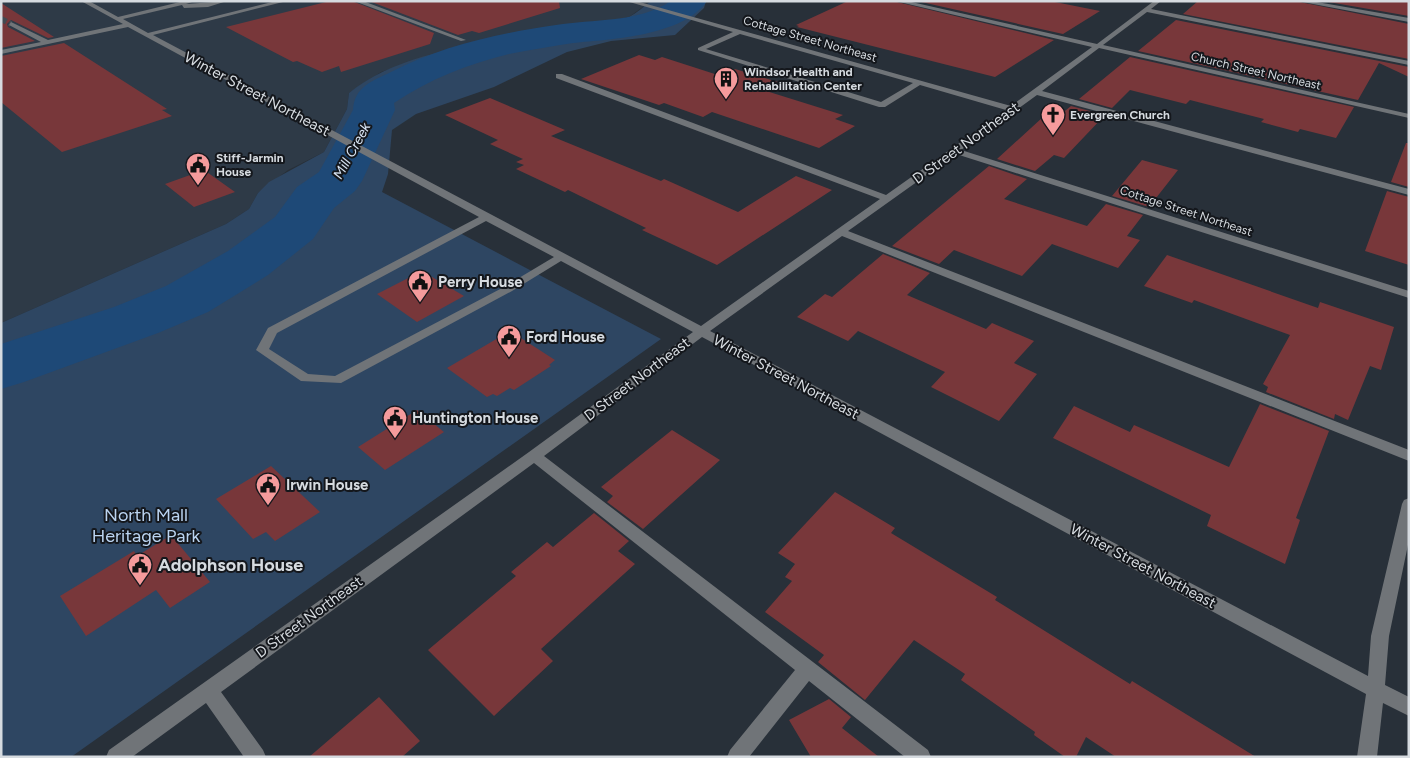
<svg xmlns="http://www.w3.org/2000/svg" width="1410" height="758" font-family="Figtree,sans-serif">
	<rect width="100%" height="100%" fill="#283039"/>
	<!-- built -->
	<path fill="#2e3a47" d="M 1,1 L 651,1 L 629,17 L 521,38 L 454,49 L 381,72 L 349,93 L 347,109 L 324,152 L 288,170 L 258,193 L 249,209 L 226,224 L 1,323 Z"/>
	<!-- green -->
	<path fill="#2e4662" d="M 651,1 L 706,1 L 704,8 L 675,35 L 611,41 L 567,52 L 494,87 L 416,114 L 392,130 L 388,174 L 382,192 L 661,339 L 71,757 L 1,757 L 1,323 L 226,224 L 249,209 L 258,193 L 269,182 L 324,152 L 347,109 L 349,93 C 404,48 498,42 566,30 C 584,27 612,25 629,17 C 637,13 644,6 651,1 Z"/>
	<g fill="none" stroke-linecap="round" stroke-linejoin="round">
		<!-- river -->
		<path fill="#1e4977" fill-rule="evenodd" d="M 671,1 L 707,1 C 683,36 612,39 573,43 C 552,46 530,50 509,54 C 469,64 429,79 394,103 L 395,110 L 362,181 L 355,191 L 334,208 L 313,239 L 268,275 L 208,312 L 158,333 L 24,382 L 1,389 L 1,344 L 114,307 L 166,286 L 228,251 L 275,217 L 297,187 L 319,172 L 353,110 C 354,87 372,81 391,72 C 441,46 500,33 556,25 C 592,19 639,23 671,1 Z"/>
	</g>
	<!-- building -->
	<path fill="#78373a" d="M 330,1 L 352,1 L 434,33 L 430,44 L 341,72 L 339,66 L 322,72 L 297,61 L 293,62 L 226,27 Z
		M 369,1 L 559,1 L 560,8 L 479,33 L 472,31 L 458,35 Z
		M 848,1 L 893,1 L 1054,40 L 995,77 L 797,27 L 799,26 L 796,25 Z
		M 917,1 L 1050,1 L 1100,11 L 1063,34 Z
		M 1198,1 L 1295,1 L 1409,24 L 1409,59 L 1183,14 Z
		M 1323,1 L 1409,1 L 1409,16 Z
		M 1,3 L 54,37 L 48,38 L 11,20 L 7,24 L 8,27 L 35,41 L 1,48 Z
		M 1176,20 L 1409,67 L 1409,77 L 1379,63 L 1358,100 L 1138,51 Z
		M 64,43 L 167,109 L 162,110 L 172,116 L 62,152 L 1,102 L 1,56 Z
		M 639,55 L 655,60 L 662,57 L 721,76 L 735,69 L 778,82 L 763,90 L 843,115 L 835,119 L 855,126 L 819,148 L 712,112 L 703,117 L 664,103 L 659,105 L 581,79 Z
		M 1130,57 L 1354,107 L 1336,138 L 1300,129 L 1298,132 L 1261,122 L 1264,119 L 1190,100 L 1186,104 L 1130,90 L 1112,108 L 1079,99 Z
		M 490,98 L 565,130 L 551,136 L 661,181 L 664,179 L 738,212 L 796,176 L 832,190 L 717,265 L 642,230 L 646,228 L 568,190 L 565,192 L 516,169 L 524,165 L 516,162 L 523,159 L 490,144 L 498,140 L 445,115 Z
		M 1071,106 L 1105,115 L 1064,158 L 1054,155 L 1035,171 L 997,159 L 1043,117 L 1054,120 Z
		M 1406,143 L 1409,143 L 1409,187 L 1391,182 Z
		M 1142,160 L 1178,170 L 1149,207 L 1112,196 Z
		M 989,166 L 1027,179 L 1004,199 L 1087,226 L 1106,204 L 1143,215 L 1127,236 L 1140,240 L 1118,268 L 1052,244 L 1022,276 L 954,250 L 939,264 L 892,246 Z
		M 204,170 L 235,192 L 194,207 L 165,184 Z
		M 1387,191 L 1409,197 L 1409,265 L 1365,251 Z
		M 883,254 L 930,273 L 907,295 L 986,329 L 992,323 L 1034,341 L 1014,363 L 1037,374 L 999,421 L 931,387 L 945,372 L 858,331 L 848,341 L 797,317 L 825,294 L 832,297 Z
		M 1167,255 L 1318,308 L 1320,302 L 1394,327 L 1381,370 L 1370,366 L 1348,420 L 1335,414 L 1334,419 L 1266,392 L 1268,387 L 1263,384 L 1290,335 L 1194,300 L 1192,303 L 1144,286 Z
		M 422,271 L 464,296 L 417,322 L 377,294 Z
		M 510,331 L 555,360 L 549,365 L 551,366 L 514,390 L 510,388 L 497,396 L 493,394 L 487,397 L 447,368 Z
		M 1260,404 L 1329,431 L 1296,518 L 1300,520 L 1285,564 L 1207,526 L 1211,515 L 1053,438 L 1074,406 L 1130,432 L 1134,425 L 1229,467 Z
		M 417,410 L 444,432 L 385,470 L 358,447 Z
		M 672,430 L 720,460 L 643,529 L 607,502 L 613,496 L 601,487 Z
		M 271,466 L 320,512 L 275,541 L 266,532 L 253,539 L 216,499 Z
		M 835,492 L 895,528 L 891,533 L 997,597 L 995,600 L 1130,684 L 1132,681 L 1256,757 L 1116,757 L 1086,737 L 1076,757 L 1065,757 L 1034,735 L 1035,732 L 961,680 L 965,674 L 914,640 L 865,700 L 818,662 L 824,655 L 765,612 L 792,581 L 785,577 L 795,564 L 778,553 Z
		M 594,513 L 629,541 L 618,551 L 635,564 L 541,649 L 553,661 L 494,716 L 428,650 L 516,576 L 511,572 L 547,542 L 553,547 Z
		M 171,535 L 210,582 L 170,608 L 156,590 L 86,636 L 60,596 L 134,551 L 137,556 Z
		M 379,697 L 420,741 L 402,757 L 309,757 Z
		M 829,699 L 851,717 L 842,728 L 879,757 L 811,757 L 789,720 Z"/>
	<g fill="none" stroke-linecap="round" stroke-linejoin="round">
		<!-- minor-tunnel -->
		<path stroke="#424a52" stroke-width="6" stroke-dasharray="6 3" stroke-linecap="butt" d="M 1,19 L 11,24"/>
		<!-- minor -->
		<path fill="#707478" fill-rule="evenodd" d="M 81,1 L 89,1 L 118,17 L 184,1 L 195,1 L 186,4 L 227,1 L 208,7 L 184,8 L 182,5 L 123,19 L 148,33 L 276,1 L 287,1 L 153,35 L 701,326 L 880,199 L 556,78 L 556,74 L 562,74 L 886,195 L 1006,110 L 920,85 L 885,107 L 879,107 L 698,50 L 698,48 L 733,32 L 626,1 L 636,1 L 1011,106 L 1092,47 L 895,1 L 907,1 L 1097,44 L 1154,1 L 1161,1 L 1151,9 L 1409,61 L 1409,65 L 1147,12 L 1103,45 L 1409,114 L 1409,118 L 1099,48 L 1042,91 L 1409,189 L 1409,195 L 1037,95 L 961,150 L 1409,291 L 1409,298 L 956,154 L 848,231 L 1409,450 L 1409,461 L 842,236 L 710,331 L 1368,676 L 1371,636 L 1402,504 L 1404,500 L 1409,498 L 1409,540 L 1389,636 L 1385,685 L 1409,697 L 1409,716 L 1383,703 L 1377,757 L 1357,757 L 1366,694 L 702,337 L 544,456 L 928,750 L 931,757 L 905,757 L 809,681 L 749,757 L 727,757 L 730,750 L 795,670 L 534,463 L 221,692 L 263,750 L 266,757 L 244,757 L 206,703 L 132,757 L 106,757 L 109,750 L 529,452 L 693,332 L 561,261 L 512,291 L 341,383 L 301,381 L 256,350 L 268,328 L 479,217 L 128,27 L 1,54 L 1,50 L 41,42 L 9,25 L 11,22 L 48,40 L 123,24 ZM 740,34 L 913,83 L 881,102 L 706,49 ZM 486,221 L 554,257 L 504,287 L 335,376 L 308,374 L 269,349 L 277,333 Z
			M 354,1 L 363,1 L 466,40 L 461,41 Z
			M 1297,1 L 1311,1 L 1409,18 L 1409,22 Z"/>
	</g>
	<!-- icons -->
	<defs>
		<symbol id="building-pin" viewBox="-11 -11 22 30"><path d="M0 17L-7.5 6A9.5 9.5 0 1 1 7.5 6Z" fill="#f59b9c" stroke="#14171c"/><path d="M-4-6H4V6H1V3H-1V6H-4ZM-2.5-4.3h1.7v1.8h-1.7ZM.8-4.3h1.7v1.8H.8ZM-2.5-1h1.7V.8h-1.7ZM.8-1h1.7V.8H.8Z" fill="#111"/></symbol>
		<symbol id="church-pin" viewBox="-11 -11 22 30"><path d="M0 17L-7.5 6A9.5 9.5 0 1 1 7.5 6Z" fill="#f59b9c" stroke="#14171c"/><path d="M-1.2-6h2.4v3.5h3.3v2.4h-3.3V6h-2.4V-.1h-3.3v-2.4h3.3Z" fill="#111"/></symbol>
		<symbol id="civic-pin" viewBox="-11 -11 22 30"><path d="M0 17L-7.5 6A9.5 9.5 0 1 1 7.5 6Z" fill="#f59b9c" stroke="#14171c"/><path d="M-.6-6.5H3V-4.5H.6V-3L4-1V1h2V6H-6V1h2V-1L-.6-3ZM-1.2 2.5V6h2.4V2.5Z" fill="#111"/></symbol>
	</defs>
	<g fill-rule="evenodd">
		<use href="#building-pin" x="712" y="65" width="28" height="38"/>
		<use href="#church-pin" x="1039" y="101" width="28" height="38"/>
		<use href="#civic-pin" x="184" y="151" width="28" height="38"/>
		<use href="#civic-pin" x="406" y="268" width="28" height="38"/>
		<use href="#civic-pin" x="495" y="323" width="28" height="38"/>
		<use href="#civic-pin" x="381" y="404" width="28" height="38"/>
		<use href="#civic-pin" x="254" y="471" width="28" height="38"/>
		<use href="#civic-pin" x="126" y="551" width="28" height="38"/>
	</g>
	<g text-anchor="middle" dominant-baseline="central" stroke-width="4" stroke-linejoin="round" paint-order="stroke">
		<!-- far-street labels -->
		<g font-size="12" fill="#d6dbe0" stroke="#14171c">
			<text transform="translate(810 39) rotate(16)">Cottage Street Northeast</text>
			<text transform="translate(1256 71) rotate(13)">Church Street Northeast</text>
			<text transform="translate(1186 211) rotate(18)">Cottage Street Northeast</text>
		</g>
		<!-- far-poi labels -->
		<g font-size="12" font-weight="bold" fill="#d6dbe0" stroke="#14171c" text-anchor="start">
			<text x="744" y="72">Windsor Health and<tspan x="744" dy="14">Rehabilitation Center</tspan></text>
			<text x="1070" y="115">Evergreen Church</text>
			<text x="216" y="158">Stiff-Jarmin<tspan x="216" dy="14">House</tspan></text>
		</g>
		<!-- far-water labels -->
		<g font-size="14" font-style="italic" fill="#d9e5f4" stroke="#14171c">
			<text transform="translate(352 151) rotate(-61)">Mill Creek</text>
		</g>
		<!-- street labels -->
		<g font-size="15" fill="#d6dbe0" stroke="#14171c">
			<text transform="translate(257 94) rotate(28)">Winter Street Northeast</text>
			<text transform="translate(966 143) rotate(-36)">D Street Northeast</text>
			<text transform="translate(786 377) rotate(28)">Winter Street Northeast</text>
			<text transform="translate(637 379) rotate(-37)">D Street Northeast</text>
			<text transform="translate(1143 566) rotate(28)">Winter Street Northeast</text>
			<text transform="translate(309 617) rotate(-36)">D Street Northeast</text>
		</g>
		<!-- poi labels -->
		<g font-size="15" font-weight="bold" fill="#d6dbe0" stroke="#14171c" text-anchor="start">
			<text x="438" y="282">Perry House</text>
			<text x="526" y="337">Ford House</text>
			<text x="412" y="418">Huntington House</text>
			<text x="286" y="485">Irwin House</text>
		</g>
		<!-- near-park labels -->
		<g font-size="18" fill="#bbd4f1" stroke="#14171c">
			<text x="146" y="515">North Mall<tspan x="146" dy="21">Heritage Park</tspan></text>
		</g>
		<!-- near-poi labels -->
		<g font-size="18" font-weight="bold" fill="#d6dbe0" stroke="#14171c" text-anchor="start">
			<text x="158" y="565">Adolphson House</text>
		</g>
	</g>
	<!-- border -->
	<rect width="1410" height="758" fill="none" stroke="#d6dbe0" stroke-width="5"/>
</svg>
